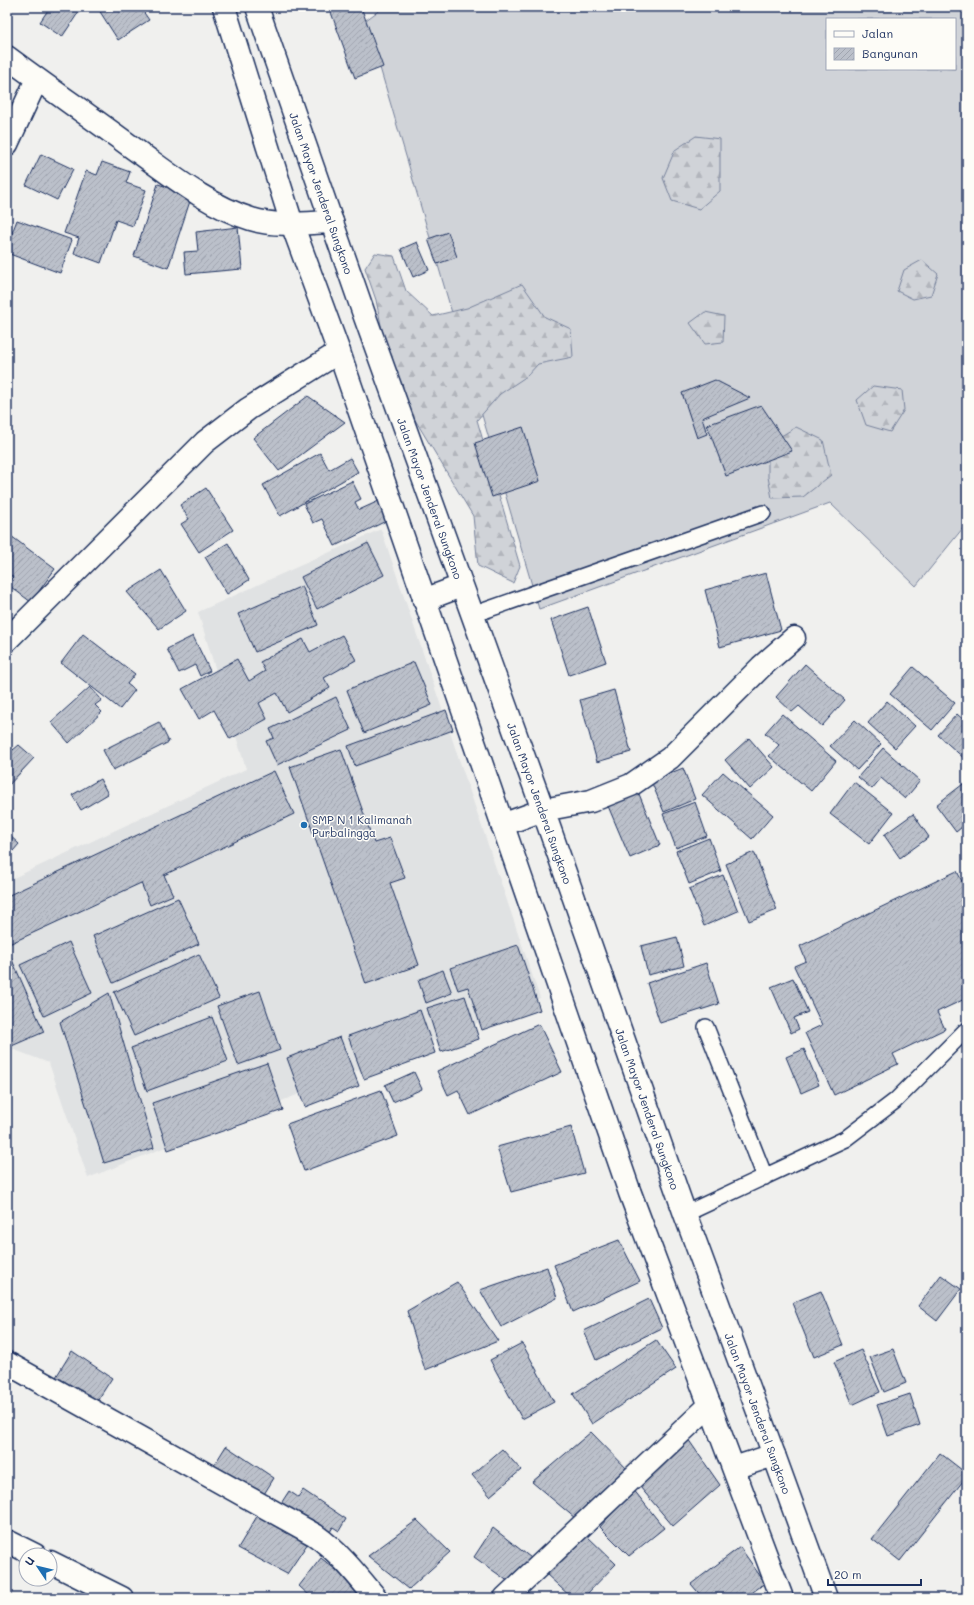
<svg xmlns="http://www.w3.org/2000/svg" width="974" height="1605" font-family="Mali,sans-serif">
	<defs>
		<pattern id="forest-firs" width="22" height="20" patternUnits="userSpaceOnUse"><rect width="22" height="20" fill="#d0d3d8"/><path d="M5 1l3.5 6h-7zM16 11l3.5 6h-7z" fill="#b2b5bc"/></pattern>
		<pattern id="building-hatch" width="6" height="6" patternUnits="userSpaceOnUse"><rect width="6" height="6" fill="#bbc0ca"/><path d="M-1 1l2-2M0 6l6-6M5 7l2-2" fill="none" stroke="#a0a5b0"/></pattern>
	</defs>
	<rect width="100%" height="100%" fill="#f0f0ee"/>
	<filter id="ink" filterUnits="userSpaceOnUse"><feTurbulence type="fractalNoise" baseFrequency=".025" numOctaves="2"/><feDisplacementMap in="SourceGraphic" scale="8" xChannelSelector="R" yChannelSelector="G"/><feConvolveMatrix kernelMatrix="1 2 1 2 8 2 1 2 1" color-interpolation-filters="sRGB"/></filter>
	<g filter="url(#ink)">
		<!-- built -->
		<path fill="#e0e2e3" d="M 381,529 L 540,998 L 88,1178 L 49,1063 L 7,1047 L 7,881 L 246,769 L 198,612 Z"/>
		<!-- grass -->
		<path fill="#d0d3d8" stroke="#76819b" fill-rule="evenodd" d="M 384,7 L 967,7 L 967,523 L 916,586 L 830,503 L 539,609 L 366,20 ZM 827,19 L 955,19 L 955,69 L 827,69 Z"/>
		<!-- forest -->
		<path fill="url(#forest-firs)" stroke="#76819b" d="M 696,136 L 720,139 L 720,191 L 699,209 L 672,201 L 663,178 L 675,150 Z
			M 375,253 L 394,256 L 406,291 L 433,316 L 467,308 L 522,284 L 545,317 L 571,329 L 573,357 L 538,364 L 527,376 L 500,394 L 477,420 L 520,566 L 513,583 L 478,566 L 473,516 L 414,418 L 397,377 L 383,335 L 376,300 L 365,268 Z
			M 922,260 L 938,274 L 931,295 L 913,299 L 897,291 L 904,270 Z
			M 705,312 L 724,316 L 723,342 L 705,344 L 690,323 Z
			M 873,386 L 902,390 L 904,410 L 890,432 L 866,425 L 857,400 Z
			M 796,427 L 823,440 L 831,475 L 803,497 L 772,498 L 768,477 L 768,444 Z"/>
		<!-- building -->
		<path fill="url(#building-hatch)" stroke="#1b2f5e" d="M 50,7 L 82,7 L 62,37 L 40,22 Z
			M 97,7 L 140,7 L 149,20 L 118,40 Z
			M 329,7 L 361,7 L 383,67 L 355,78 Z
			M 41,154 L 73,169 L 57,200 L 26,185 Z
			M 102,162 L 130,172 L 126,183 L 146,190 L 133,226 L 116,220 L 101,263 L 74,253 L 79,238 L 64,233 L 86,171 L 97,175 Z
			M 158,184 L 192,195 L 168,268 L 134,256 Z
			M 17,220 L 72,240 L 60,273 L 7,253 L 7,246 Z
			M 238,227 L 242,269 L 186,274 L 184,252 L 198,251 L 196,232 Z
			M 448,232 L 457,257 L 437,264 L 428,239 Z
			M 417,242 L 429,270 L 413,277 L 401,249 Z
			M 715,380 L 750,398 L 702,418 L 707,434 L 697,438 L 682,393 Z
			M 308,396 L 345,422 L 279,471 L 253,438 Z
			M 761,405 L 792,451 L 726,476 L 707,425 Z
			M 523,427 L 540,481 L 492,497 L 475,443 Z
			M 320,453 L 329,470 L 350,458 L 358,472 L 280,516 L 263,485 Z
			M 352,481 L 361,499 L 355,502 L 359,510 L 381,500 L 390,519 L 335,546 L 322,519 L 313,523 L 304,504 Z
			M 206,488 L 233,530 L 199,552 L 181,524 L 189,519 L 180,505 Z
			M 7,533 L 55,569 L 31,602 L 7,584 L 13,577 L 7,573 Z
			M 228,543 L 249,580 L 227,594 L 205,557 Z
			M 368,543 L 384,575 L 317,609 L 301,577 Z
			M 161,570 L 186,611 L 159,629 L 127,592 Z
			M 766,573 L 781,630 L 720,647 L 705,590 Z
			M 302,586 L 318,625 L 255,652 L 238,614 Z
			M 588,607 L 606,662 L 569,675 L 551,620 Z
			M 83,634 L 135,674 L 127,684 L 135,690 L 120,709 L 61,663 Z
			M 342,635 L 356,660 L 324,678 L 330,688 L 287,712 L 277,693 L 259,703 L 267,719 L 230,739 L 214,710 L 199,719 L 182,689 L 237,659 L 249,681 L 265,671 L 260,662 L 303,639 L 310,652 Z
			M 193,636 L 210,671 L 200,676 L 195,665 L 179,673 L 167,649 Z
			M 414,662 L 432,705 L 364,733 L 347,690 Z
			M 805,664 L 845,700 L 822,726 L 799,706 L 792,712 L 776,697 Z
			M 913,667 L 955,703 L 932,730 L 890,694 Z
			M 90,687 L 102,700 L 95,705 L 102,712 L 69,743 L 51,722 Z
			M 614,690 L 631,752 L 597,762 L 580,700 Z
			M 336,697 L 351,730 L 277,765 L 266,741 L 274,738 L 270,729 Z
			M 887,701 L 915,726 L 895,748 L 868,723 Z
			M 446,710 L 453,730 L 355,766 L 348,746 Z
			M 782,714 L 836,761 L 811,791 L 769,756 L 779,745 L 765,733 Z
			M 957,714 L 967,723 L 967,761 L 938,735 Z
			M 855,720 L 881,744 L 857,770 L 830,746 Z
			M 159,722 L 169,742 L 113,770 L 103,750 Z
			M 749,738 L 774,767 L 750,789 L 725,760 Z
			M 7,744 L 13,750 L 19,745 L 34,758 L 7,787 Z
			M 883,748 L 920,781 L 905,799 L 881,778 L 872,789 L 858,777 Z
			M 341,749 L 374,843 L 390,838 L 405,878 L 390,883 L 419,965 L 366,984 L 290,767 Z
			M 683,768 L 695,799 L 664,812 L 651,781 Z
			M 274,771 L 294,814 L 164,875 L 173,895 L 150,905 L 141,883 L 7,945 L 7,896 Z
			M 723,772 L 773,815 L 752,839 L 702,795 Z
			M 100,779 L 108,794 L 81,810 L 72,795 Z
			M 967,781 L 967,823 L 956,832 L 936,805 Z
			M 854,782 L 893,813 L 869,844 L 830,814 Z
			M 639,794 L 660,845 L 630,858 L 608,806 Z
			M 695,802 L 707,836 L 676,848 L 663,814 Z
			M 913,814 L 929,837 L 900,858 L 884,835 Z
			M 7,833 L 19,844 L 7,858 Z
			M 709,838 L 721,871 L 689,884 L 676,851 Z
			M 754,852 L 777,910 L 749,921 L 726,864 Z
			M 957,871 L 967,892 L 967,998 L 937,1012 L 945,1029 L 893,1054 L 898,1064 L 834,1095 L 805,1033 L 822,1025 L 794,966 L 806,961 L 800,946 Z
			M 723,875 L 738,911 L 704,926 L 689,889 Z
			M 178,898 L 199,944 L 113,983 L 93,936 Z
			M 677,937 L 684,966 L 648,975 L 641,946 Z
			M 69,942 L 92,993 L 44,1016 L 20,965 Z
			M 518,945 L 540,1010 L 482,1030 L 468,987 L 458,990 L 450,968 Z
			M 9,953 L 44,1032 L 7,1048 L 7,954 Z
			M 199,954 L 219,998 L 134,1036 L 114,992 Z
			M 706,963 L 719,1004 L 660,1023 L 647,983 Z
			M 443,970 L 452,993 L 426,1003 L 418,980 Z
			M 793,978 L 808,1012 L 794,1018 L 799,1029 L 791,1033 L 771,987 Z
			M 260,991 L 280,1050 L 238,1065 L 217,1006 Z
			M 109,993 L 154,1148 L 104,1163 L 60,1022 Z
			M 465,996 L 479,1039 L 441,1052 L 427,1008 Z
			M 420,1010 L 435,1053 L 364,1079 L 348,1036 Z
			M 212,1017 L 228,1061 L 147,1091 L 131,1048 Z
			M 539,1024 L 562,1072 L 470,1115 L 458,1090 L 448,1095 L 437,1071 Z
			M 340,1037 L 359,1086 L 305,1107 L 287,1058 Z
			M 804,1049 L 819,1085 L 801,1093 L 786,1057 Z
			M 267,1063 L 283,1110 L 168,1150 L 152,1103 Z
			M 414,1072 L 422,1089 L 393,1102 L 385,1085 Z
			M 381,1090 L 398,1136 L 304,1171 L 287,1124 Z
			M 571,1127 L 584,1173 L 511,1192 L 497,1147 Z
			M 619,1240 L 640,1281 L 573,1312 L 554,1265 Z
			M 547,1267 L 557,1298 L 501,1327 L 480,1290 Z
			M 941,1275 L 961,1289 L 937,1321 L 918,1306 Z
			M 457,1282 L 498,1341 L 425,1370 L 407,1311 Z
			M 821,1291 L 843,1345 L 814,1357 L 792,1303 Z
			M 649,1299 L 662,1328 L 596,1360 L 584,1331 Z
			M 656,1340 L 676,1369 L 592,1424 L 573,1394 Z
			M 522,1343 L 554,1402 L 522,1419 L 490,1360 Z
			M 893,1349 L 906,1383 L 884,1392 L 870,1357 Z
			M 861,1350 L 880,1392 L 852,1405 L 834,1362 Z
			M 72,1351 L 112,1378 L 96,1403 L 56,1377 Z
			M 910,1394 L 920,1425 L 888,1436 L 877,1405 Z
			M 591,1432 L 634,1476 L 582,1524 L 532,1482 Z
			M 688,1439 L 720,1485 L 673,1526 L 640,1487 Z
			M 226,1446 L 274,1478 L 261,1499 L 213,1467 Z
			M 502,1449 L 521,1470 L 490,1496 L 472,1475 Z
			M 940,1453 L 967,1474 L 967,1476 L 900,1561 L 872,1539 Z
			M 633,1489 L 664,1528 L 629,1556 L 600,1527 Z
			M 303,1490 L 346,1519 L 339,1531 L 333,1527 L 327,1537 L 280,1505 L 289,1491 L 298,1497 Z
			M 259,1513 L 310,1540 L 287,1574 L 238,1548 Z
			M 417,1520 L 450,1552 L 409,1589 L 368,1556 Z
			M 493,1528 L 540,1565 L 516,1587 L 474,1557 Z
			M 584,1533 L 616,1564 L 583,1598 L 572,1598 L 546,1574 Z
			M 740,1547 L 765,1583 L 745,1598 L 703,1598 L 691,1584 Z
			M 321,1558 L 371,1598 L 312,1598 L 299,1586 Z"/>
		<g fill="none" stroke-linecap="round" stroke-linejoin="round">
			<defs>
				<path id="service" d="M 472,615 L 763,513
					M 706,1027 L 765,1177
					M 685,1214 L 845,1139 L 895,1101 L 965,1031"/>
				<path id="minor" d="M 7,57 C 50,89 94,119 137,151 C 172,176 209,206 251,219 C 277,227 306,223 332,222
					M 7,144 L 37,79
					M 7,640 L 205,442 L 248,409 L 339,352
					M 502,825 L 543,810 L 591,801 L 631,785 L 670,758 L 761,667 L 794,638
					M 7,1363 L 315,1535 C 339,1552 357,1575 376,1598
					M 7,1541 L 35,1555
					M 50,1562 L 122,1598
					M 505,1598 L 710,1405"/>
				<g id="primary">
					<path d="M 224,7 L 292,224 L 339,352 L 630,1193 L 782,1598"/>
					<path id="s1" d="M 257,7 L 365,317 L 543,810 L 685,1214 L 774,1455 L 826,1598"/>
					<path d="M 424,600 L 461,586"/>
					<path d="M 734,1468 L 774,1455"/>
				</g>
			</defs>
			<!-- service casing -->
			<use href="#service" stroke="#1b2f5e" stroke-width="18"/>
			<!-- minor casing -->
			<use href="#minor" stroke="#1b2f5e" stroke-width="25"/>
			<!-- primary casing -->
			<use href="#primary" stroke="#1b2f5e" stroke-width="25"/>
			<!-- service -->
			<use href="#service" stroke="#fdfcf7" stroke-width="15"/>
			<!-- minor -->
			<use href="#minor" stroke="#fdfcf7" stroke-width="22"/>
			<!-- primary -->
			<use href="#primary" stroke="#fdfcf7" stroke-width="22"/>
		</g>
	</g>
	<!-- markers -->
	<circle fill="#1f6fb2" stroke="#fdfcf7" stroke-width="1.5" cx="304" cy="825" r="4"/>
	<g text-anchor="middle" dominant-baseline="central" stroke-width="3" stroke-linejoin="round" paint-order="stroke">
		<!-- street labels -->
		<g font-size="11" fill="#1b2f5e" stroke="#fdfcf7">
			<text stroke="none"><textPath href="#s1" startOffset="197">Jalan Mayor Jenderal Sungkono</textPath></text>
			<text stroke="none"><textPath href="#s1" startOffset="521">Jalan Mayor Jenderal Sungkono</textPath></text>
			<text stroke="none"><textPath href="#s1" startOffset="845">Jalan Mayor Jenderal Sungkono</textPath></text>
			<text stroke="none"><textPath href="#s1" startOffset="1169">Jalan Mayor Jenderal Sungkono</textPath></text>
			<text stroke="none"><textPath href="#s1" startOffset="1493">Jalan Mayor Jenderal Sungkono</textPath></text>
		</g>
		<!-- poi labels -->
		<g font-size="11" fill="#1b2f5e" stroke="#fdfcf7" text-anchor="start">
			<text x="312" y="819">SMP N 1 Kalimanah<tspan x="312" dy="13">Purbalingga</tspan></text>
		</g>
	</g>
	<!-- margin -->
	<rect width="974" height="1605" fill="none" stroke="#fdfcf7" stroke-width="24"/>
	<rect x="12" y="12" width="950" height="1581" fill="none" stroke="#1b2f5e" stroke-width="1.5" filter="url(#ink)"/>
	<!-- legend -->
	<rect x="826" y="18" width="130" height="52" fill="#fdfcf7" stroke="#a3aaba"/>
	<rect x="834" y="31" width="20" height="6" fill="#fdfcf7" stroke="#a3aaba"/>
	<text x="862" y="38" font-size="12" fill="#1b2f5e">Jalan</text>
	<rect x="834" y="48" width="20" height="12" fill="url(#building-hatch)" stroke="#a3aaba"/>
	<text x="862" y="58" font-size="12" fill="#1b2f5e">Bangunan</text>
	<!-- north arrow -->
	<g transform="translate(38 1567) rotate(305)"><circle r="19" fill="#fdfcf7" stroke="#a3aaba"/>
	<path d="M0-3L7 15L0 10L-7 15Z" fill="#1f6fb2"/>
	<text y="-6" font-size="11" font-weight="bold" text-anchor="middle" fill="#1b2f5e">U</text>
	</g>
	<!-- scale -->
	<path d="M828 1579v6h93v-6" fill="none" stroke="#1b2f5e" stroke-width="2"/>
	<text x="834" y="1579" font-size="12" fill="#1b2f5e" stroke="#fdfcf7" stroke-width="3" paint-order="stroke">20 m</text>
</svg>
